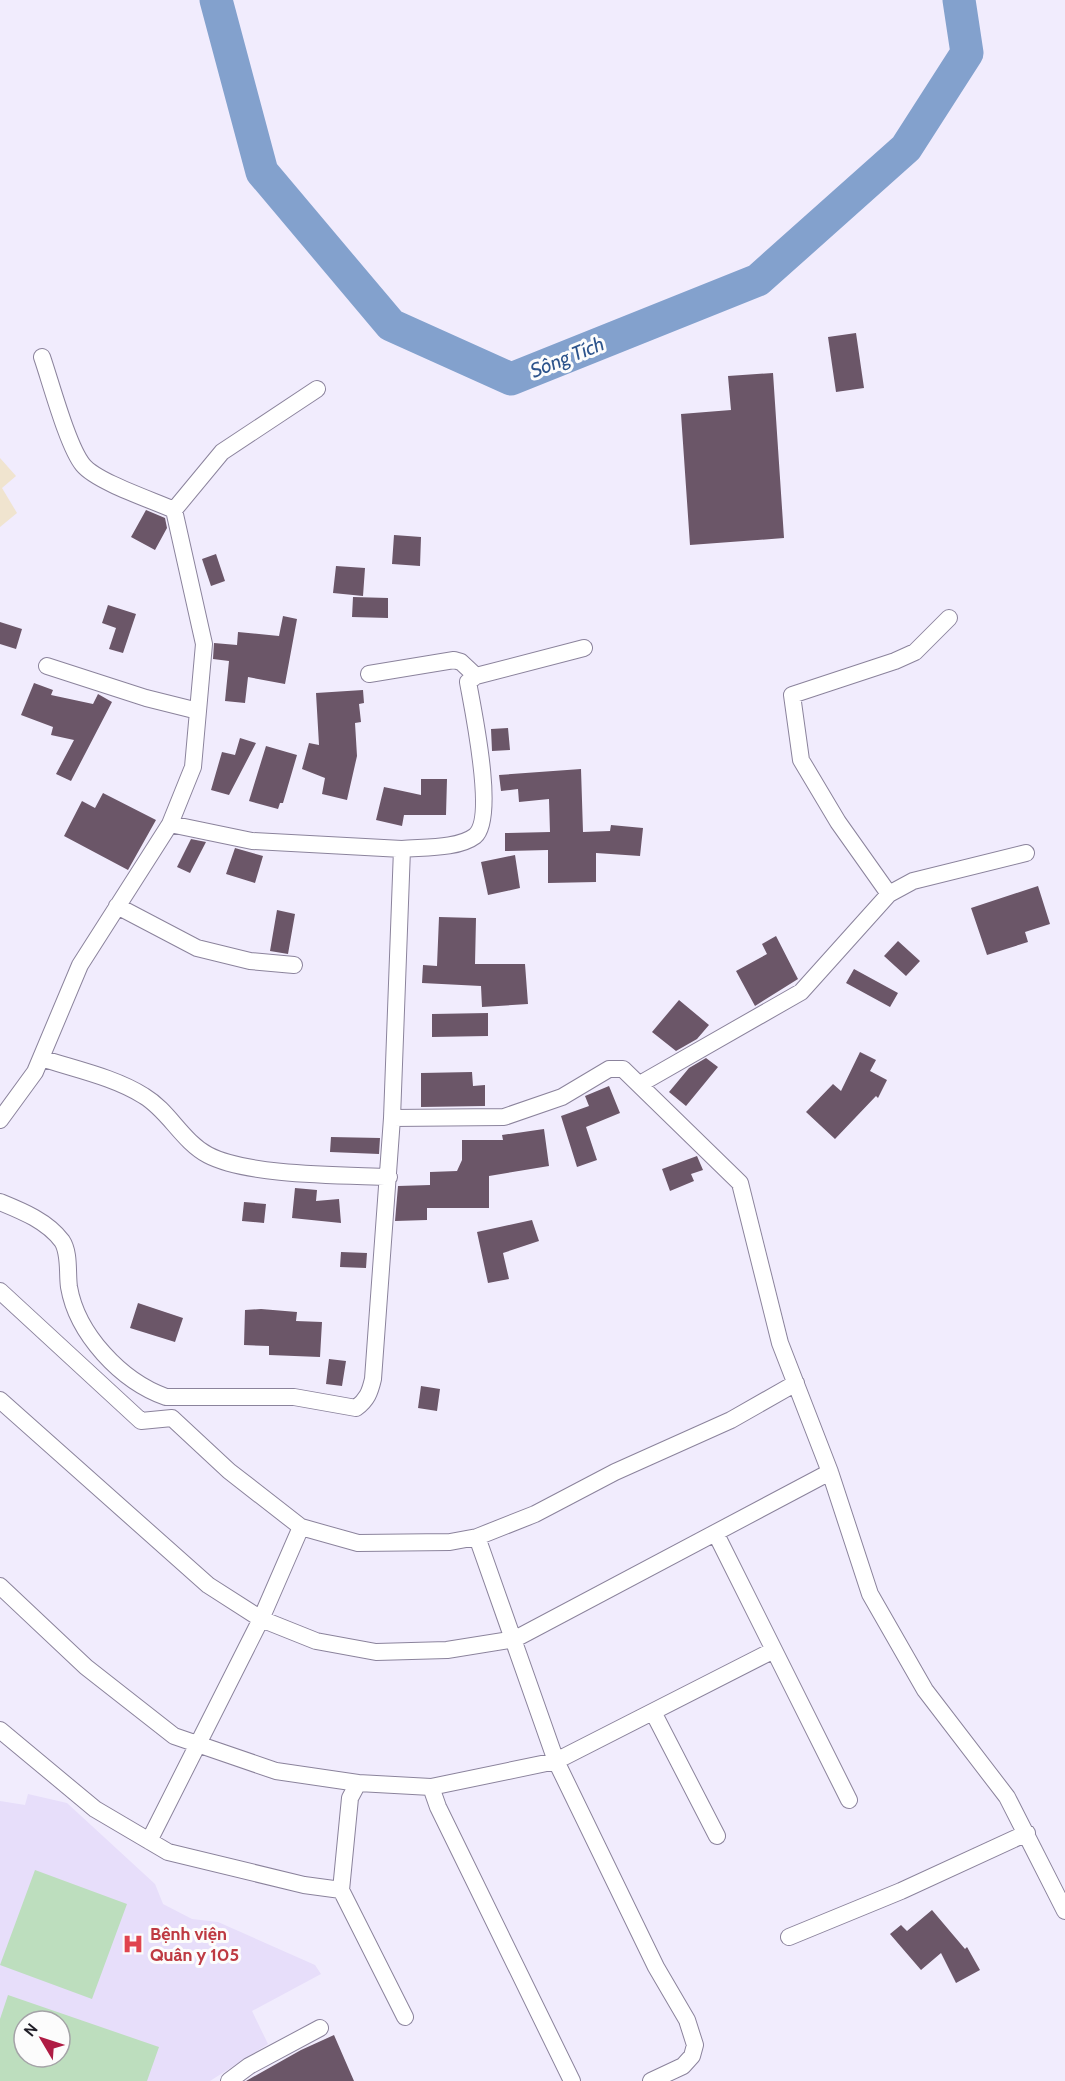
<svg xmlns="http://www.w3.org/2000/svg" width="1065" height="2081" font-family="Cabin,sans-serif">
	<rect width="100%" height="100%" fill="#f1ecfd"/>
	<!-- built -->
	<path fill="#e7defa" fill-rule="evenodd" d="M 28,1794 L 67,1803 L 155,1884 L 163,1904 L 192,1919 L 218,1922 L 315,1965 L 321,1974 L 252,2011 L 268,2044 L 210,2081 L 0,2081 L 0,1801 L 25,1805 ZM 24,2021 L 60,2021 L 60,2057 L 24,2057 Z"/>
	<!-- education -->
	<path fill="#f0e4cf" d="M 0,458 L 16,476 L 2,488 L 17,513 L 0,527 Z"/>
	<!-- green -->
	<path fill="#bddebe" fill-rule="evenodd" d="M 35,1870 L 127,1904 L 92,1999 L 0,1965 Z
		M 8,1995 L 159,2047 L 147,2081 L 0,2081 L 0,2019 ZM 24,2021 L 60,2021 L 60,2057 L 24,2057 Z"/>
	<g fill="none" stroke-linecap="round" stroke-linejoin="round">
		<!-- river -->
		<path stroke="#83a1cd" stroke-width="33" d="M 216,0 L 262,172 L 391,325 L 511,379 L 758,280 L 906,148 L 967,53 L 959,0"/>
	</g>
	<!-- building -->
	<path fill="#6b5668" d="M 856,333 L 864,388 L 836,392 L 828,337 Z
		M 773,373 L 784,538 L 690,545 L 681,414 L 731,410 L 728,376 Z
		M 146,510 L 165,518 L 167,528 L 155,550 L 131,537 Z
		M 394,535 L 421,537 L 420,566 L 392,564 Z
		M 216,554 L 225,581 L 211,586 L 202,559 Z
		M 336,566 L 365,568 L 363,596 L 333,593 Z
		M 353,597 L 388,598 L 388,618 L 352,617 Z
		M 108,605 L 136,614 L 123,653 L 109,649 L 116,628 L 102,623 Z
		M 283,616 L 297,619 L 285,684 L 248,677 L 245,703 L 225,701 L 229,661 L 213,659 L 214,643 L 237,645 L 238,632 L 279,636 Z
		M 0,622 L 22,629 L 16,649 L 0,644 Z
		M 34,683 L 53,690 L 51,695 L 93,704 L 98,694 L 112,702 L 71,781 L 56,774 L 74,740 L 51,735 L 53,727 L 21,715 Z
		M 363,690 L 364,703 L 359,704 L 361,722 L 355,723 L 357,756 L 347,800 L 322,794 L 325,778 L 302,769 L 309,743 L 319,745 L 316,693 Z
		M 508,728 L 510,750 L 492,751 L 491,729 Z
		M 240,738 L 256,743 L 229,795 L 211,790 L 222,752 L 235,755 Z
		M 266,746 L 297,755 L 283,803 L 280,803 L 278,809 L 249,801 Z
		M 581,769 L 583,832 L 610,831 L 611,825 L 643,828 L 640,856 L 596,853 L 596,882 L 548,883 L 548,850 L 505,851 L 505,833 L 550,832 L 549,799 L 519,802 L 518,789 L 501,791 L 499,775 Z
		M 421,779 L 447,779 L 446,815 L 404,815 L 402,826 L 376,820 L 384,787 L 421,795 Z
		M 103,793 L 156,820 L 128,870 L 64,836 L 82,801 L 95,808 Z
		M 191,839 L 206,842 L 190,873 L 177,867 Z
		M 235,848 L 263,856 L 255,883 L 226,874 Z
		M 515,855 L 520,888 L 488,895 L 481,862 Z
		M 1038,886 L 1050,924 L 1025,932 L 1028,942 L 987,955 L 971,908 Z
		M 277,910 L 295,914 L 288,954 L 270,951 Z
		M 439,917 L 476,918 L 475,964 L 525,964 L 528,1004 L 482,1007 L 481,986 L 422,983 L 423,965 L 437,966 Z
		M 776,936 L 798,979 L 755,1006 L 736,971 L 767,954 L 762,944 Z
		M 898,941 L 920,961 L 906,976 L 884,956 Z
		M 854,969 L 898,993 L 890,1007 L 846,983 Z
		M 679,1000 L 709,1025 L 697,1039 L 676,1051 L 652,1032 Z
		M 488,1013 L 488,1036 L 432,1037 L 432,1014 Z
		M 860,1052 L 876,1060 L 870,1071 L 887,1080 L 878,1098 L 876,1096 L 835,1139 L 806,1112 L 833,1084 L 841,1091 Z
		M 706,1058 L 718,1067 L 686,1106 L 669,1092 L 689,1068 Z
		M 472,1072 L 473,1086 L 485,1085 L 485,1106 L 421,1107 L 421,1073 Z
		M 609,1086 L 620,1113 L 586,1127 L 597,1160 L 577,1167 L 561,1116 L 589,1106 L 585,1096 Z
		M 544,1129 L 549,1166 L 489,1176 L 489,1208 L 427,1208 L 427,1220 L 395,1221 L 398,1186 L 430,1185 L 430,1172 L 457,1171 L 462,1160 L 462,1140 L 503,1140 L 502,1135 Z
		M 331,1137 L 380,1138 L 379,1154 L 330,1152 Z
		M 697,1156 L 703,1170 L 691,1174 L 694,1181 L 670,1191 L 662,1169 Z
		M 295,1188 L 317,1190 L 316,1201 L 339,1199 L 341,1223 L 292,1218 Z
		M 244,1202 L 266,1204 L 264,1223 L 242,1221 Z
		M 532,1220 L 539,1241 L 503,1253 L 509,1279 L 488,1283 L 477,1232 Z
		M 341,1252 L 367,1253 L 366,1268 L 340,1267 Z
		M 138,1303 L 183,1318 L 175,1342 L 130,1328 Z
		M 261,1309 L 297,1312 L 296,1321 L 322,1322 L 320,1357 L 269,1355 L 269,1346 L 244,1345 L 245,1310 Z
		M 329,1359 L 346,1361 L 342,1386 L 326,1384 Z
		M 421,1386 L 440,1389 L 437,1411 L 418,1408 Z
		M 932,1910 L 965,1949 L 967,1947 L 980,1970 L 956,1983 L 941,1953 L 921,1970 L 890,1934 L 901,1925 L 907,1931 Z
		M 334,2035 L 354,2081 L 246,2081 L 301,2050 Z"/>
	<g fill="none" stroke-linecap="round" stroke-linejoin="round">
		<defs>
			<path id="minor" d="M 42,357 C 51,383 68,447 83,465 C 97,482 152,500 174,510
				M 174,510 L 222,452 L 317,389
				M 47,666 L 146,698 L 198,711
				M 369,674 L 454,660 L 461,662 L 476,676
				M 170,824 L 252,841 L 402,849 L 392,1118 L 504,1117 L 562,1097 L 609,1069 L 623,1069 L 740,1183 L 780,1343 L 830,1472 L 870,1594 L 925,1690 L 1007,1797 L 1065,1911
				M 402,849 C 423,847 458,849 475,836 C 496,818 473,710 468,682 L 476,676 L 584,648
				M 889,894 L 838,822 L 801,760 L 792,695 L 895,661 L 915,652 L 949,618
				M 117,906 L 197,948 L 250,961 L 294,965
				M 41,1058 C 74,1069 114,1077 144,1096 C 169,1111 182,1141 208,1155 C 248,1176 342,1175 389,1177
				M 640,1084 L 801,992 L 889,894 L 913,881 L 1026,853
				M 0,1120 L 35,1072 L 80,965 L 170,824 L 193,767 L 204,644 L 174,510
				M 0,1202 C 22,1211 47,1221 62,1241 C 70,1253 67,1273 69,1287 C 77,1334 121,1381 166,1397 L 294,1397 L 356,1408 C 367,1400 370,1392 373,1379 L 392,1118
				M 0,1291 L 141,1421 L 172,1418 L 229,1471 L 301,1527 L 358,1543 L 450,1542 L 477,1537 L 535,1514 L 615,1472 L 731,1420 L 796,1383
				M 0,1400 L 208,1585 L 261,1619 L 316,1641 L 376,1652 L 447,1650 L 515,1639 L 830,1472
				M 716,1534 L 849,1800
				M 477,1537 L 556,1761 L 656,1967 L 687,2020 L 695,2045 L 692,2056 L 683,2066 L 651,2081
				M 0,1586 L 86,1667 L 174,1736 L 276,1771 L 358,1783
				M 653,1712 L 717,1836
				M 0,1730 L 95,1809 L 168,1852 L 304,1885 L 341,1890
				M 431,1787 L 438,1807 L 572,2081
				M 149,1841 L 261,1619 L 301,1527
				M 789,1937 L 901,1891 L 1027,1833
				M 405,2017 L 341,1890 L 350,1798 L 358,1783 L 431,1787 L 556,1761 L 774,1650
				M 229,2081 L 249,2066 L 320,2028"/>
		</defs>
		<!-- minor casing -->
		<use href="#minor" stroke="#8b839c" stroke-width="18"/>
		<!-- minor -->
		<use href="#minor" stroke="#fff" stroke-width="16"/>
	</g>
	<!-- icons -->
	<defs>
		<symbol id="hospital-bare" viewBox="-9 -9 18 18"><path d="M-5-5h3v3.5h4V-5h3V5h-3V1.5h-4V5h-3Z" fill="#e0444e" stroke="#fcfcfc" stroke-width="2.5" paint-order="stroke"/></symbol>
	</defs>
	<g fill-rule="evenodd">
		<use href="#hospital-bare" x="118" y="1929" width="30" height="30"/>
	</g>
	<g text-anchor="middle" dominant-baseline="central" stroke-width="6" stroke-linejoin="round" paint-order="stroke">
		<!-- health labels -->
		<g font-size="18" font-weight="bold" fill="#be3a42" stroke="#fcfcfc" text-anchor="start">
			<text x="150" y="1934">Bệnh viện<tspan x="150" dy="21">Quân y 105</tspan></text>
		</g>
		<!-- water labels -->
		<g font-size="20" font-style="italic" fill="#2d548c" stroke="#fcfcfc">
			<text transform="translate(567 357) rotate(-22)">Sông Tích</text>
		</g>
	</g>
	<!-- north arrow -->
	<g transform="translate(42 2039) rotate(309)"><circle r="28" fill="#fcfcfc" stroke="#a4a3a7" stroke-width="1.5"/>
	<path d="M0-4.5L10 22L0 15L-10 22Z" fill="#af1c44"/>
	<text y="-9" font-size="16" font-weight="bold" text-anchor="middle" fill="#201d27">N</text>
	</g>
</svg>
